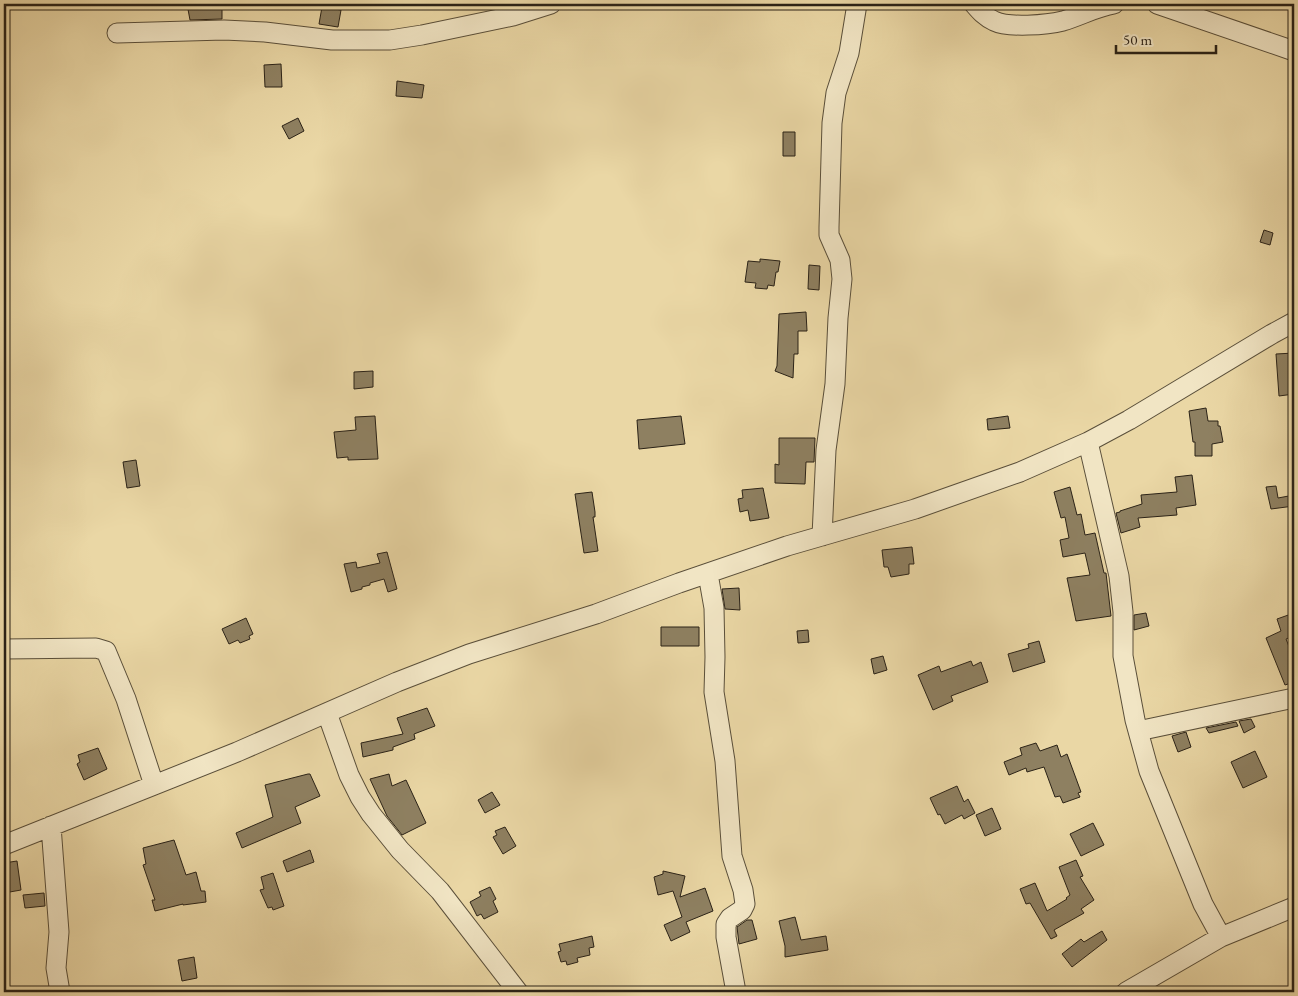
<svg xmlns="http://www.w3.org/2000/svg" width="1298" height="996" font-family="'EB Garamond',serif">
	<rect width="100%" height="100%" fill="#ead7a5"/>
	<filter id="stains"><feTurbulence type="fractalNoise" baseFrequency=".004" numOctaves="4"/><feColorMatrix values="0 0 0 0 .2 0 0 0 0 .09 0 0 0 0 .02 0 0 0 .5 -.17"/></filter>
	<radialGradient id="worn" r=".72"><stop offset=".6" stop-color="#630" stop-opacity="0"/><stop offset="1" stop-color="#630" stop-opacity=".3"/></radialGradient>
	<!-- building -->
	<path fill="#8e8061" stroke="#2a2217" d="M 187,4 L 222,4 L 222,19 L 190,20 Z
		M 322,7 L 341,10 L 338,27 L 319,24 Z
		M 281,64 L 282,87 L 265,87 L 264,65 Z
		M 397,81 L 424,85 L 422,98 L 396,96 Z
		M 298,118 L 304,131 L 289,139 L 282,126 Z
		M 783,132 L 795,132 L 795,156 L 783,156 Z
		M 1264,230 L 1273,233 L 1270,245 L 1260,242 Z
		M 760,259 L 780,261 L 778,272 L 776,272 L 774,286 L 768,285 L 767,289 L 755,288 L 756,283 L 745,282 L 748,261 L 760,262 Z
		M 809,265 L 820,266 L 819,290 L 808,289 Z
		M 806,312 L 807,331 L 798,331 L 798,354 L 794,354 L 793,378 L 775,371 L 777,366 L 779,314 Z
		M 1294,353 L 1294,394 L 1279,396 L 1276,354 Z
		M 373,371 L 373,387 L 354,389 L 354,372 Z
		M 1206,408 L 1208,421 L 1218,421 L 1218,426 L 1220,426 L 1223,442 L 1212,444 L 1212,456 L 1195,456 L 1195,442 L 1193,442 L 1189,411 Z
		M 375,416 L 378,459 L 348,460 L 348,457 L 337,458 L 334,432 L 356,430 L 355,417 Z
		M 681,416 L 685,444 L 639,449 L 637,420 Z
		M 1008,416 L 1010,428 L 988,430 L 987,419 Z
		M 779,438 L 815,438 L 814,462 L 806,462 L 805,484 L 775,483 L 775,464 L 779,465 Z
		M 136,460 L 140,486 L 127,488 L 123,462 Z
		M 1192,475 L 1196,505 L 1176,508 L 1177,515 L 1138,518 L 1140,527 L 1121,533 L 1116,513 L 1120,512 L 1120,511 L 1142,504 L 1141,495 L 1177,492 L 1175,477 Z
		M 1276,486 L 1278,498 L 1294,495 L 1294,506 L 1271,509 L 1266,487 Z
		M 1070,487 L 1077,515 L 1081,514 L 1085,535 L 1095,533 L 1104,573 L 1106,573 L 1111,616 L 1076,621 L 1067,578 L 1090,575 L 1085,553 L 1063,557 L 1060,540 L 1069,538 L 1065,517 L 1061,518 L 1054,492 Z
		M 763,488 L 769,518 L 750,521 L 748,510 L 740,512 L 738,499 L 743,498 L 742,490 Z
		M 592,492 L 595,512 L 595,517 L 593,517 L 598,551 L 584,553 L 575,494 Z
		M 912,547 L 914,564 L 909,564 L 909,574 L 891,577 L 888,567 L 884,567 L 882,550 Z
		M 387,552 L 397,589 L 388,592 L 384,579 L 370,583 L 370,585 L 362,587 L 362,589 L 351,592 L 344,564 L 356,562 L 357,568 L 380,563 L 377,554 Z
		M 739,588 L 740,610 L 725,609 L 722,589 Z
		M 1146,613 L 1149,626 L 1134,630 L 1134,615 Z
		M 1294,613 L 1294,636 L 1286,639 L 1294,659 L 1294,682 L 1285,685 L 1266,638 L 1281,631 L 1277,619 Z
		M 246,618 L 253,634 L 249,636 L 250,639 L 240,643 L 238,640 L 229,644 L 222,629 Z
		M 661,627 L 699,627 L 699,646 L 661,646 Z
		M 808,630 L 809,642 L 798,643 L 797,631 Z
		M 1039,641 L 1045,662 L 1013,672 L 1008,654 L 1029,648 L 1028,644 Z
		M 883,656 L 887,670 L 874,674 L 871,659 Z
		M 971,661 L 973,666 L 981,662 L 988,682 L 951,696 L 953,701 L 933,710 L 918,675 L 939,666 L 941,672 Z
		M 427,708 L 435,726 L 414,734 L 415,739 L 393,747 L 393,750 L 363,757 L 361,743 L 403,734 L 397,718 Z
		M 1251,719 L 1255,727 L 1244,733 L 1239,721 Z
		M 1236,722 L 1238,726 L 1209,733 L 1206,728 Z
		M 1186,732 L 1191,747 L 1178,752 L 1172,736 Z
		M 1036,743 L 1040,751 L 1057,745 L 1061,757 L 1067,754 L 1081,792 L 1078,793 L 1080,797 L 1063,803 L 1060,796 L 1055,797 L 1044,767 L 1027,772 L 1026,768 L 1009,775 L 1004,762 L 1022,755 L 1020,748 Z
		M 98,748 L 107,769 L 84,780 L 77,764 L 80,762 L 78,755 Z
		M 1255,751 L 1267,777 L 1243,788 L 1231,762 Z
		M 308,774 L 310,774 L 320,796 L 295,807 L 301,823 L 242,848 L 236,833 L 273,817 L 265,785 Z
		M 389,774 L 392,786 L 406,780 L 426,823 L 402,835 L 387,816 L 370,779 Z
		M 957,786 L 964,802 L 968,799 L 975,813 L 964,819 L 962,815 L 945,824 L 940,814 L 938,815 L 930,798 Z
		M 492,792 L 500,805 L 485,813 L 478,800 Z
		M 992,808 L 1001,829 L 985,836 L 976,815 Z
		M 1093,823 L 1104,845 L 1081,856 L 1070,834 Z
		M 505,827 L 516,846 L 503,854 L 493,837 L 497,835 L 495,831 Z
		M 174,840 L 186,875 L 196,872 L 201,891 L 205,891 L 206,902 L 183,905 L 183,904 L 155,911 L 152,900 L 155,900 L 143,865 L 146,864 L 143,848 Z
		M 310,850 L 314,862 L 287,872 L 283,861 Z
		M 1076,860 L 1083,876 L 1080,877 L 1094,900 L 1081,909 L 1084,913 L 1054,930 L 1057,936 L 1051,939 L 1030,903 L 1026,904 L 1020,889 L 1035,883 L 1047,911 L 1067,899 L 1066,898 L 1070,895 L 1059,867 Z
		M 17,861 L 21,890 L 4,893 L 4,863 Z
		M 663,871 L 685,876 L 680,897 L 705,888 L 713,911 L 686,922 L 690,932 L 671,941 L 664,925 L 682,917 L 673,891 L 658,895 L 654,877 L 663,874 Z
		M 273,873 L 284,906 L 273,910 L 272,907 L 268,908 L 260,890 L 264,889 L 261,877 Z
		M 490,887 L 496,899 L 493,901 L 498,912 L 484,919 L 481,914 L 477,916 L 470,902 L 481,896 L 479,892 Z
		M 44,893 L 45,906 L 25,908 L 23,895 Z
		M 795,917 L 801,940 L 826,936 L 828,950 L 785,957 L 785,946 L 779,921 Z
		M 747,920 L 752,920 L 757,939 L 739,944 L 737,927 Z
		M 1102,931 L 1107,940 L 1072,967 L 1062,954 L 1081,939 L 1084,942 Z
		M 592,936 L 594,947 L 589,948 L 590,955 L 577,958 L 578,962 L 567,965 L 566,961 L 561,962 L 558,952 L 561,951 L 559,944 Z
		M 194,957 L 197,978 L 182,981 L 178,960 Z"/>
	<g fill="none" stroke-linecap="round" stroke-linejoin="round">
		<defs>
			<path id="minor" d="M 974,4 C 980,11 985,17 994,21 C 1008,28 1047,25 1063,21 C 1080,16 1096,7 1114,4
				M 1157,4 L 1294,51
				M 117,33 L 224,30 L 265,32 L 332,40 L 390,40 L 422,35 L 513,16 L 551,4
				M 1088,442 L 1119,576 L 1123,612 L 1123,656 L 1135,720 L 1149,771 L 1203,904 L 1221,937
				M 822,536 L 826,450 L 835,384 L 838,318 L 842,279 L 840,260 L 829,235 L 829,227 L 832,123 L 836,93 L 849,53 L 857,4
				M 708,574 L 714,608 L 715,657 L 714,692 L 725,761 L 732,856 L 743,890 L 745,904 L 742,910 L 730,918 L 726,924 L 726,937 L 736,992
				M 4,649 L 96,648 L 106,651 L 126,699 L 154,785
				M 327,713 L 349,775 L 360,797 L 371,814 L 400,850 L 440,891 L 518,992
				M 1138,731 L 1294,698
				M 51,826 L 59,932 L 56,968 L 60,992
				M 4,845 L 237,752 L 397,682 L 469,654 L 596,614 L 679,583 L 787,546 L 915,509 L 1020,472 L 1088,442 L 1129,420 L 1272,334 L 1294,322
				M 1126,992 L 1221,937 L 1294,907"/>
		</defs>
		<!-- minor casing -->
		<use href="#minor" stroke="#5a4f3a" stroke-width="21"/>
		<!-- minor -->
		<use href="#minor" stroke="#f1e5c4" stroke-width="19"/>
	</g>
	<!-- margin -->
	<rect width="1298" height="996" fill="none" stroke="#ead7a5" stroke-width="20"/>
	<rect x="5" y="5" width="1288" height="986" fill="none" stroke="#2a2217" stroke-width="2.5"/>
	<rect x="10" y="10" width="1278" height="976" fill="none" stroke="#2a2217"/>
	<!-- scale -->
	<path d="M1116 45v8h100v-8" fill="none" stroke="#2a2217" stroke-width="2.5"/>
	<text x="1123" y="45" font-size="15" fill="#2a2217" stroke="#f1e5c4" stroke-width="4" paint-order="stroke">50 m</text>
	<rect width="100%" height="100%" filter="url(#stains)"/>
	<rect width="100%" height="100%" fill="url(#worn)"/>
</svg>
